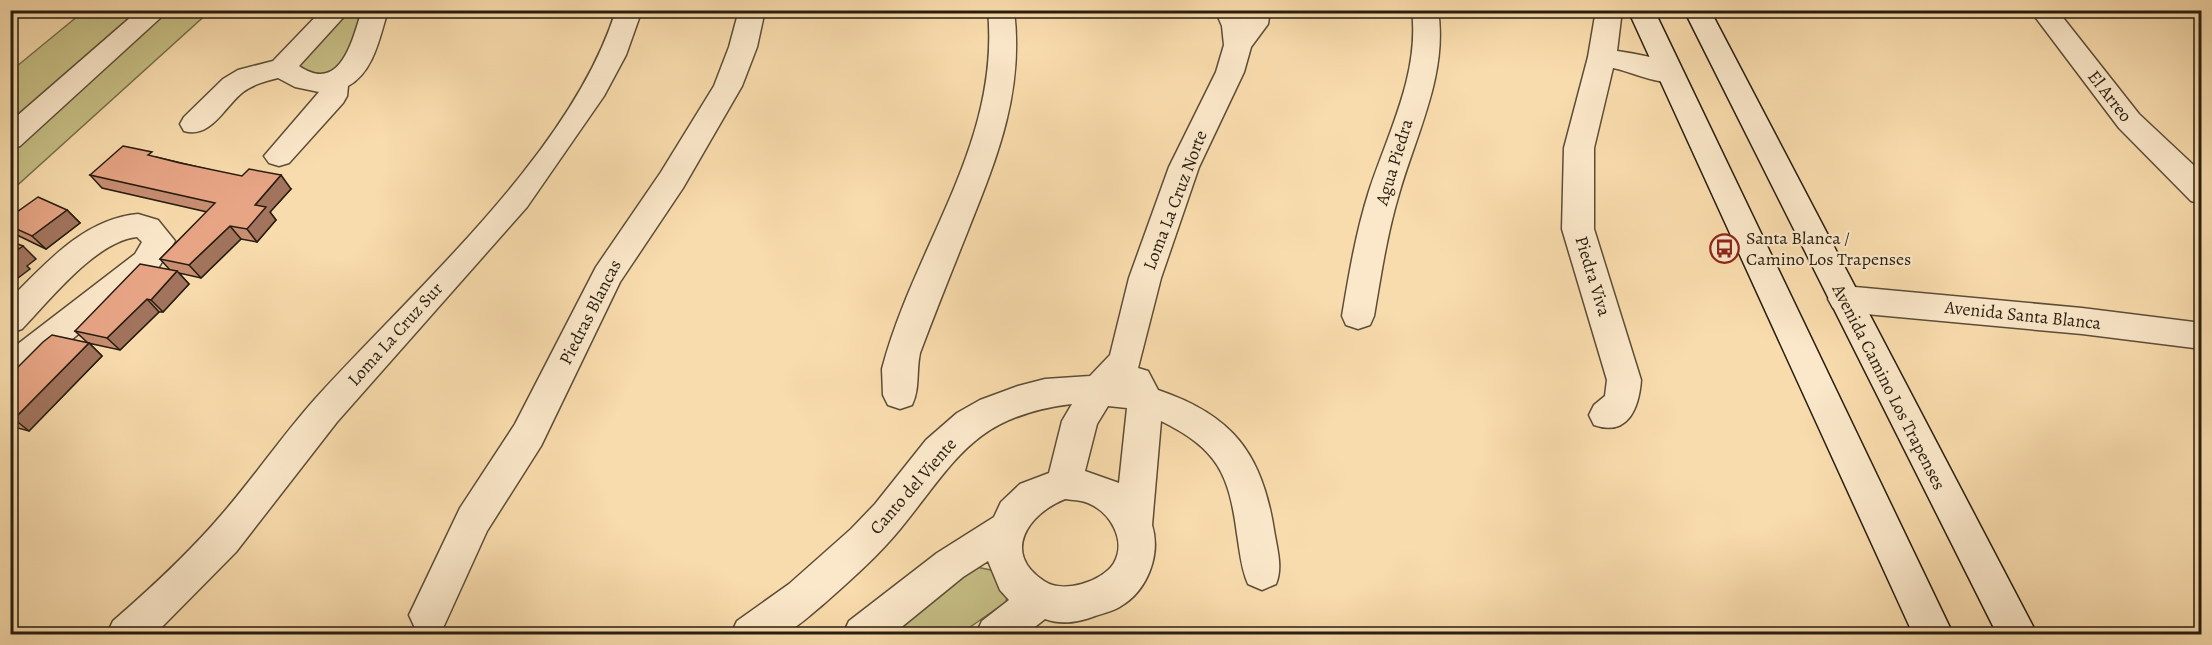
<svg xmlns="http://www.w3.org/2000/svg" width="2212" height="645" font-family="Alegreya,serif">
	<rect width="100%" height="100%" fill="#f9dcad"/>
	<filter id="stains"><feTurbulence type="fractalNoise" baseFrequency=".00333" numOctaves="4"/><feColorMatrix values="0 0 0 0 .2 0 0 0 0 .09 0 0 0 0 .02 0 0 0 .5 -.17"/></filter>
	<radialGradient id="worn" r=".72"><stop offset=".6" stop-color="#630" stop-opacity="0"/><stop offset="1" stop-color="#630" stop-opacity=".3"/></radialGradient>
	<!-- green -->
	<path fill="#c5be84" stroke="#766e4a" stroke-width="1.5" d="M 84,11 L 210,11 L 11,191 L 11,71 Z
		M 344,11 L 368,11 L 351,60 L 325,79 L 295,68 Z
		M 976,567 L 991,570 L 1008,589 L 1006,602 L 960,634 L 889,634 Z"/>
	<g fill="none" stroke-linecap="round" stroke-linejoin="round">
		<defs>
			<path id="minor" d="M 139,10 L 169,10 L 20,146 L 10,149 L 10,122 Z
				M 322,10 L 350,10 L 299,66 C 341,95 353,38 362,10 L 388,10 C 380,36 374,72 348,86 L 347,96 L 343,103 L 289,163 L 279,166 L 269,163 L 264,156 L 319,92 L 295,87 L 278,78 C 266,81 254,84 243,92 C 224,107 211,139 184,131 L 180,124 L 184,117 L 223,79 L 238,70 L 273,61 Z
				M 616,10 L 642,10 L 626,55 L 604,96 L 527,207 L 337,422 L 236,552 L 155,634 L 107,634 L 113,621 C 152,587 190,552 223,513 C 255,476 282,436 315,399 C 414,289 572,153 616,10 Z
				M 739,10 L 765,10 L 757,47 L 742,86 L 683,188 L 620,282 L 541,446 L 487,531 L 443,628 L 429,633 L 415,628 L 409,615 L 460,508 L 515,424 L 596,267 L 661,172 L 714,86 L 729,47 Z
				M 988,10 L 1014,10 C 1024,93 997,158 967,233 C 951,273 935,313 920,353 C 916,371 920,389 912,405 L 900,409 L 888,405 L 883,395 L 882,369 C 914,246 1001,144 988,10 Z
				M 1215,10 L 1241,10 L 1243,14 L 1244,10 L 1270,10 L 1268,24 L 1251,47 L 1244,72 L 1199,167 L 1161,278 L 1138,368 L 1148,371 L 1158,390 C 1232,415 1262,453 1274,530 C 1277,549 1283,567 1276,584 L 1262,590 L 1248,584 C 1241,568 1240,552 1237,534 C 1229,474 1218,449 1161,421 L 1152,525 C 1161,554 1148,590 1121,606 C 1114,611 1104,613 1095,616 C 1080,622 1061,625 1045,619 L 1026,634 L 976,634 L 982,621 L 1009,600 L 1000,590 L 988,561 L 963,577 L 893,634 L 843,634 L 849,621 L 937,553 L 994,517 L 1001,502 L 1020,484 L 1049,473 L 1062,421 L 1072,404 C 974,416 957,459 901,528 C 879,555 852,579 826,602 C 816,610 793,632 782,634 C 767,638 747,634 731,634 L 737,621 L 789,584 L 851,529 L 875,504 L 926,440 L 957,413 L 980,400 L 1018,386 L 1045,379 L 1090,376 L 1110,355 L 1129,278 L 1169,167 L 1216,72 L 1224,45 L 1222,26 ZM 1108,406 L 1127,408 L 1119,483 L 1085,471 L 1097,424 ZM 1065,499 C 1072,500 1081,500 1088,503 C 1110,512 1127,540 1114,563 C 1102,582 1063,594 1044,581 C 1001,553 1028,514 1065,499 Z
				M 1412,10 L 1438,10 C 1448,74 1416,134 1399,194 C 1387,234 1381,275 1374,316 L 1370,325 L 1358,329 L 1346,325 L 1342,316 C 1349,274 1356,232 1369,191 C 1388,133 1420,73 1412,10 Z
				M 1596,10 L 1622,10 L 1617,51 C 1635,54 1675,59 1685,75 L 1681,81 C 1662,87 1633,72 1613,68 L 1594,148 L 1594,229 L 1641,380 C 1639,408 1628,437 1594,425 L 1589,415 L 1594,405 L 1605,396 L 1607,380 L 1562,229 L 1564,148 L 1588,57 Z
				M 2030,10 L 2057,10 L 2139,114 L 2202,173 L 2202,204 L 2191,201 L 2119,128 Z
				M 138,214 L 158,220 L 175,241 L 157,270 L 22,380 L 10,384 L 10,350 L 135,254 L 142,242 L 137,237 C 96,241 49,301 22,329 L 10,333 L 10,299 C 46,263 84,219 138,214 Z
				M 1844,286 L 2082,308 L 2202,323 L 2202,349 L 2082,334 L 1844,312 L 1833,308 L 1828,299 L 1833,290 Z"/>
			<path id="secondary" d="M 1628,10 L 1654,10 L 1953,634 L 1913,634 Z
				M 1684,10 L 1710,10 L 2037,634 L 1997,634 Z"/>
		</defs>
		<!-- minor casing -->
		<use href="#minor" stroke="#5c4d37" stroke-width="3"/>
		<!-- secondary casing -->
		<use href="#secondary" stroke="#271d10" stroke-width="3"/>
		<!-- minor -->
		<use href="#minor" fill="#fbe8ca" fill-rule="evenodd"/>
		<!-- secondary -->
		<use href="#secondary" fill="#fbe8ca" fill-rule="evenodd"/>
	</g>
	<!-- wall -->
	<path fill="#c78e72" stroke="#271d10" stroke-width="1.5" d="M 156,157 L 291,189 L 270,212 L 276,220 L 257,242 L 241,239 L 201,278 L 179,273 L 189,284 L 163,312 L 159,312 L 120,350 L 88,343 L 75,331 L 170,270 L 160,259 L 207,212 L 102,188 L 90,175 Z
		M 67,210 L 80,223 L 46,249 L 17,235 L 10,229 L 10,217 Z
		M 89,343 L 102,356 L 29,431 L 10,426 L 10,375 Z"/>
	<!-- shaded-wall -->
	<path fill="#a2745d" stroke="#271d10" stroke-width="1.5" d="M 281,175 L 291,189 L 270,212 L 276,220 L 257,242 L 247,229 L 255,205 Z
		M 67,210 L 80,223 L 46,249 L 32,236 Z
		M 230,226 L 241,239 L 201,278 L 189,265 Z
		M 23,246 L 36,259 L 27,266 L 30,269 L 10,284 L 11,254 Z
		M 177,271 L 189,284 L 163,312 L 151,300 Z
		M 147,299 L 159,312 L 120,350 L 107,338 Z
		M 89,343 L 102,356 L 29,431 L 14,419 Z"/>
	<!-- building -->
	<path fill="#e7a585" stroke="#271d10" stroke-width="1.5" d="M 123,146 L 152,152 L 148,155 L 180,163 L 242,176 L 249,169 L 281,175 L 255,205 L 266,207 L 247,229 L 230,226 L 189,265 L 160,259 L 215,203 L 90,175 Z
		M 38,197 L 67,210 L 32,236 L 10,226 L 10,217 Z
		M 10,241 L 23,246 L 11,254 L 16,256 L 10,260 Z
		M 140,264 L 177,271 L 151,300 L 147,299 L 107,338 L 75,331 Z
		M 52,335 L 89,343 L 14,419 L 10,418 L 10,375 L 43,342 Z"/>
	<!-- icons -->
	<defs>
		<symbol id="bus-ring" viewBox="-11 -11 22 22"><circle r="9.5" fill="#fbe8ca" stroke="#8f2418" stroke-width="1.5"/><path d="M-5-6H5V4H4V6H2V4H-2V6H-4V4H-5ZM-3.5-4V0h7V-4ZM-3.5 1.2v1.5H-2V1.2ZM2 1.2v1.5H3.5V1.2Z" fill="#8f2418"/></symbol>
	</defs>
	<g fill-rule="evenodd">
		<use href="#bus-ring" x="1708" y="232" width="33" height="33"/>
	</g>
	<g text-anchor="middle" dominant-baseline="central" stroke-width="4.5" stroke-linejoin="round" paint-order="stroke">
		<!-- street labels -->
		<g font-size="18" fill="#271d10" stroke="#fbe8ca">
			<text transform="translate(2110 96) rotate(52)">El Arreo</text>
			<text transform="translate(1394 162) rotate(-73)">Agua Piedra</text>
			<text transform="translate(1175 200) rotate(-69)">Loma La Cruz Norte</text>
			<text transform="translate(1593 276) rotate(73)">Piedra Viva</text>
			<text transform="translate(590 312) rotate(-63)">Piedras Blancas</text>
			<text transform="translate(2023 315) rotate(6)">Avenida Santa Blanca</text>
			<text transform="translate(395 334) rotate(-48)">Loma La Cruz Sur</text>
			<text transform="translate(1889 387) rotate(63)">Avenida Camino Los Trapenses</text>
			<text transform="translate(913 486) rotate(-49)">Canto del Viente</text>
		</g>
		<!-- poi labels -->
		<g font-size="18" fill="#271d10" stroke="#fbe8ca" text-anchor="start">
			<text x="1746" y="238">Santa Blanca /<tspan x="1746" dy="21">Camino Los Trapenses</tspan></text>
		</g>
	</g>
	<!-- margin -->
	<rect width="2212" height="645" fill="none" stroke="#f9dcad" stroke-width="36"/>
	<rect x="12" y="12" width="2188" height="621" fill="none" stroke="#271d10" stroke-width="3"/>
	<rect x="18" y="18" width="2176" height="609" fill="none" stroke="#271d10" stroke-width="1.5"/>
	<rect width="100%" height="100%" filter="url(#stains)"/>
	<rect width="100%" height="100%" fill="url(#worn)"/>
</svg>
